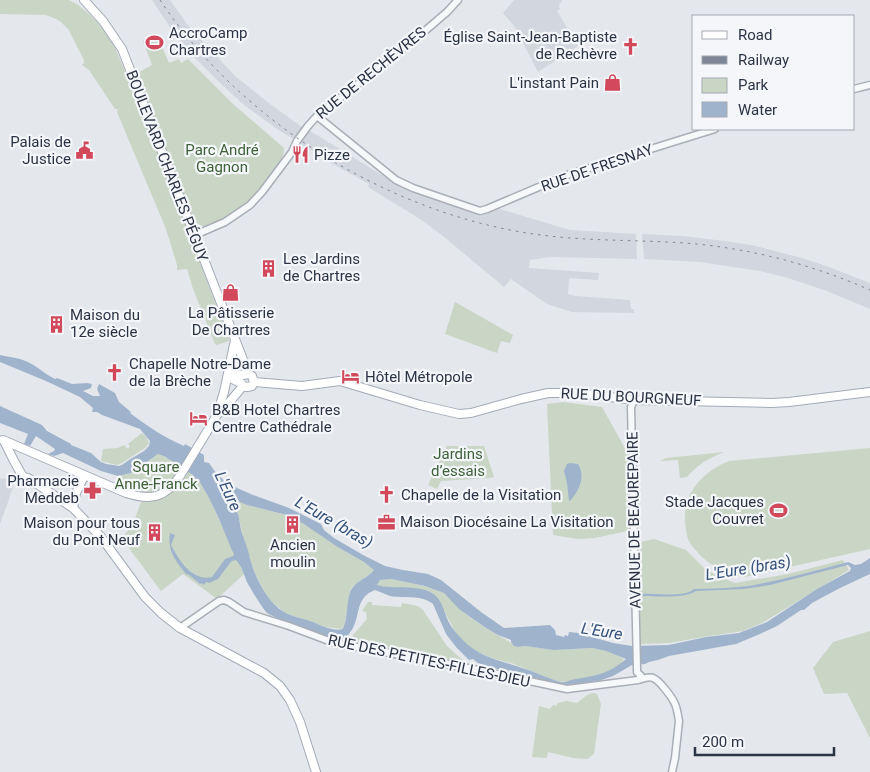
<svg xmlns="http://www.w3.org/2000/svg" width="870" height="772" font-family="Roboto,sans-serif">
	<rect width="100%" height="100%" fill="#e4e7ec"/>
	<!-- built -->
	<path fill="#d2d6de" d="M 152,0 L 170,0 L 187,24 L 235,76 L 270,104 L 305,129 L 297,141 L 280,131 L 244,105 L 219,82 L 194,57 L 174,33 Z
		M 514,0 L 561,0 L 562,2 L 560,3 L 559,6 L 560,9 L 557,11 L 578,46 L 538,72 L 515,27 L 503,13 Z
		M 307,129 L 390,180 L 417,193 L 480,216 L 500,209 L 570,230 L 636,234 L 637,259 L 550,257 L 530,260 L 529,268 L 599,273 L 598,280 L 569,278 L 568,294 L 576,296 L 630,300 L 631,309 L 634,309 L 634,313 L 572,312 L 547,304 L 511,279 L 504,287 L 443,236 L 420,219 L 368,187 L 369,184 L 331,163 L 298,142 Z
		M 642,234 L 683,236 L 724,241 L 751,245 L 802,258 L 829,267 L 870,283 L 870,309 L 827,291 L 788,278 L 760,271 L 700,262 L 644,259 Z
		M 16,477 L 8,502 L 0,524 L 0,479 Z"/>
	<!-- green -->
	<path fill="#c9d6c5" d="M 0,0 L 69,0 L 78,5 L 89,14 L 98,23 L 113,43 L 132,88 L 174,194 L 229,339 L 229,341 L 217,345 L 215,344 L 193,289 L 187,269 L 177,270 L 177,265 L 166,229 L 117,112 L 118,109 L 115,109 L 89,70 L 82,65 L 84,63 L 84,60 L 68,29 L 61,22 L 56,19 L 46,15 L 0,14 Z
		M 157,35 L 169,63 L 179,59 L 181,63 L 188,59 L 233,104 L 284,148 C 286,165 246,209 230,217 C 222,222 212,224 204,227 L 193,221 L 136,74 L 152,65 L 143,41 Z
		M 455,302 L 513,335 L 510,343 L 501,341 L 497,353 L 445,334 Z
		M 563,402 L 602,407 L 631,459 L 632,530 L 595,538 L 578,539 L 553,535 L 547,404 Z
		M 142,433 L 146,437 L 149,442 L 148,445 L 145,448 L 122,463 L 117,465 L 101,461 L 103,449 L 118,448 L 124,445 L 128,449 L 130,446 L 128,444 Z
		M 447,446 L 484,446 L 494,477 L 490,478 L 441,481 L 437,489 L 428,485 Z
		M 870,448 L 870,549 L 745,577 C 728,575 714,568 701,556 C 697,551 692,547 689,541 C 686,535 686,528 685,522 C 683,492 703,472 729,461 Z
		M 724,452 C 709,458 697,465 687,477 L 680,478 L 678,460 L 660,461 L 666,458 Z
		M 158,454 L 166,457 L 168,459 L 183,466 L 172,483 L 160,492 L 145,495 L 114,486 L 118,476 L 131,473 Z
		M 189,471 L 192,474 L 195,479 L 198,479 L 209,498 L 244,574 L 217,599 L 183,574 L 161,591 L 122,539 L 134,521 L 141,502 L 144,500 L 157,500 L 168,495 L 177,487 Z
		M 223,495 L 247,505 L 287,515 L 305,524 L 336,546 L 364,562 L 375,570 L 352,587 L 349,595 L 348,608 L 345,621 L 345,625 L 341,629 L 325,627 L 285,613 L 271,601 L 265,594 L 255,573 L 250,560 L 247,547 L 243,537 L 238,514 C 231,509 226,504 222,496 Z
		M 654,539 L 686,550 L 704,568 L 718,576 L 735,583 L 788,574 L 843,560 L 849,570 L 762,623 L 743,631 L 697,638 L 670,643 L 639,644 L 640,542 Z
		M 391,579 L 425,586 L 444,593 L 466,614 L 484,627 L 518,647 L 525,646 L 555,650 L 592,648 L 611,652 L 624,659 C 621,664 618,667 613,670 C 605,674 573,682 565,682 C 547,680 530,670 514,664 C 500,660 487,658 474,650 C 454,637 450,620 439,601 L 376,585 L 380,580 Z
		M 368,602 L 372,602 L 372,605 L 401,607 L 402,603 L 418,606 L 423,610 L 447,646 L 467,664 L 347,642 L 367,619 L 366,612 L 362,611 Z
		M 870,631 L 870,738 L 847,693 L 824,694 L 813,668 L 833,642 Z
		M 593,693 L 597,694 L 601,704 L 594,754 L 587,759 L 573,758 L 548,752 L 547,758 L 532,757 L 539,706 L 550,709 L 553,705 L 556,706 L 558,703 L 567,701 L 577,703 L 587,695 Z"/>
	<!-- water -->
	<path fill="#9fb4cc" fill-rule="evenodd" d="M 0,355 C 9,357 20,358 28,362 C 38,367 45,374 55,379 L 57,378 L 72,384 L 87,383 L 92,384 L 91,388 L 83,391 L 93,396 L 100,396 L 97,389 L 99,384 L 115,393 L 119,402 L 131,412 L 130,413 C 147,426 165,438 184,446 L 185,444 L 204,455 L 204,462 L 209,463 L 216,473 L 229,485 L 233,485 L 237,488 L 253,495 L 289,508 L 321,524 L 324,530 L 334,538 L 363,555 L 385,566 L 403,570 L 428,574 L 441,580 L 481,612 L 504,628 L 550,625 L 555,630 L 556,635 L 564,637 L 565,635 L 568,636 L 569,632 L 579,633 L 613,643 L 632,646 L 669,645 L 706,637 L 739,633 L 767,622 L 817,589 L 850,571 L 851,568 L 848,565 L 770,585 L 744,589 L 696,591 C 685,599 655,596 641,596 L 639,595 L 639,594 C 652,593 685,598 694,589 C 713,589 731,588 749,586 C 782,580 815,571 848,562 L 855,565 L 861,564 L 870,558 L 870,574 L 840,588 L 812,603 L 804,610 L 801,610 L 777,626 L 760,634 L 736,644 L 669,656 L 658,660 L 649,662 L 645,664 L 632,665 L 613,676 L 593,683 L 586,682 L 583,684 L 567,687 L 523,675 L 489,667 L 478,663 L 473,659 L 469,660 L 456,647 L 446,634 L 433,604 C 421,594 404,599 390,596 C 385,594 380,592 375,590 C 353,598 362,619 349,634 C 345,638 340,640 335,641 C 330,641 271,616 267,613 C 260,605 254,594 248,584 C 244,576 242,566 236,560 L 232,561 L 230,563 L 218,579 L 209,583 L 207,582 L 203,585 L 202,583 L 200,584 L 188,574 L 187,575 C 176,562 167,551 170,533 L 175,535 L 171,545 C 179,560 192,582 212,577 L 225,559 L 233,556 L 234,554 L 231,548 L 219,519 L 209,498 L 198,479 L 195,479 L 192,474 L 186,471 L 187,468 L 168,459 L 166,457 L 158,454 L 131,473 L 118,476 L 101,471 L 63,453 L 54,456 L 48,454 L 54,451 L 55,449 L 36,436 L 30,446 L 24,444 L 28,434 L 0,423 L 0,406 L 42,425 L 47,431 L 71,444 L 71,445 L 91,453 L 101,462 L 106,464 L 119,466 L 122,465 L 129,460 L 144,451 L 149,446 L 150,441 L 140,429 L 102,415 L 97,412 L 92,412 L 93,408 L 80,397 L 46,381 L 0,362 ZM 223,495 L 247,505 L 287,515 L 304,524 L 336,546 L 364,562 L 374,570 C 365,581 353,580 349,596 C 347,603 347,626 342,629 C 335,632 319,625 313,622 C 303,618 292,617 284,612 C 268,603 256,579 251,562 C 249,557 249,552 247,547 C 246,543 244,540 243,536 C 240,529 240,521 238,514 C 236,510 233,511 230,508 C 227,505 224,500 222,496 ZM 391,579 L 425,586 L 444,593 L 459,609 L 486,628 L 498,635 L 511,640 L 511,642 L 514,646 L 518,647 L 525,646 L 554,650 L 592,648 L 606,651 L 626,659 C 608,675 593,676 571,680 C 567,681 566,683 561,682 C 552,680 535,672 525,669 C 501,660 480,659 461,638 C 458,635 454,630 451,626 C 445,617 444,604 436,596 C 422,583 394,590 377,585 L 380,580 Z
		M 570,463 L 578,464 C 586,477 579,490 571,500 L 569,501 L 567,483 L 564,471 L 567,464 Z"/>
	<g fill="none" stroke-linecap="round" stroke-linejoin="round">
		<defs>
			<path id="minor" d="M 854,89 L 870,85
				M 317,116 L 396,180 L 413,188 L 480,211 L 487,209 L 567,175 L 715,129
				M 195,235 L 225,222 L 250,205 L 262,192 L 292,152 L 297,141 L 308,126 L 317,116 L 419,36 L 447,12 L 458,0
				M 634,400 L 631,407 L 637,668 L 637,672 L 641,676 L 638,680
				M 180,628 L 219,601 L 224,600 L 229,602 L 244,612 L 289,626 L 337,644 L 363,648 L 473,669 L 567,689 L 638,680 C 642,679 649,676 653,678 C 659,680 671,696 674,702 C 677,707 678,715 679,721 L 675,758 L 672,772"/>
			<path id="major" d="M 84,0 L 103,21 L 122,49 L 242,357 L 247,373
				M 228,373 L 243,375 L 249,374 L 252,376 L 254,382 L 252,386 L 247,387 L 243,386
				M 228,377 L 241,383
				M 254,382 L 302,386 L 340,381 L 420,405 L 459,414 L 471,413 L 521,399 L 548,393 L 577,393 L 634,400 L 772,403 L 789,402 L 870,392
				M 219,413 L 226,406 L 243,386
				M 3,440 L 126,493 C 151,501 165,498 180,476 L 217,415 L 224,392 L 235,340
				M 4,441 L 13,459 L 23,477 L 28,478 L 73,508 L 101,537 L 145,597 L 161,613 L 180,628 L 264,673 L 280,686 L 290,700 L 300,722 L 316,772
				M 73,508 L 76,493 L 84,476"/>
		</defs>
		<!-- minor casing -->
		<use href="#minor" stroke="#a9aeb7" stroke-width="9"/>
		<!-- major casing -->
		<use href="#major" stroke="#a3abb8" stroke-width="10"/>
		<!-- minor -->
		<use href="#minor" stroke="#f7f8fa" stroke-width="6"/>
		<!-- major -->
		<use href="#major" stroke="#fff" stroke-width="8"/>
		<!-- rail -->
		<path stroke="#7d8696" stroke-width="1" stroke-dasharray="2.5 5" stroke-linecap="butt" d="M 160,0 C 244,126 398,219 549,236 C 594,241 639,240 685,243 C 749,248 811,264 870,290"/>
	</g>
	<!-- icons -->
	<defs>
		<symbol id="stadium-bare" viewBox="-9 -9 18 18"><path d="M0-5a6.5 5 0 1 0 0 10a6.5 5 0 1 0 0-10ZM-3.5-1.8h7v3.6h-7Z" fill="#d1495b" stroke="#f4f6f9" stroke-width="2.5" paint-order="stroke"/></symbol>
		<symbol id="church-bare" viewBox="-9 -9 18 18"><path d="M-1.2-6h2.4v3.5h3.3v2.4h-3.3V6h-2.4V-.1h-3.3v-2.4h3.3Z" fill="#d1495b" stroke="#f4f6f9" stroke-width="2.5" paint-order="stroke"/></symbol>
		<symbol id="shop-bare" viewBox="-9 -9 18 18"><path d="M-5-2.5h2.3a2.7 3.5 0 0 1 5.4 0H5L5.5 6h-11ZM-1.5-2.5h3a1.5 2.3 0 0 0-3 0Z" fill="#d1495b" stroke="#f4f6f9" stroke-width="2.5" paint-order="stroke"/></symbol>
		<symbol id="civic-bare" viewBox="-9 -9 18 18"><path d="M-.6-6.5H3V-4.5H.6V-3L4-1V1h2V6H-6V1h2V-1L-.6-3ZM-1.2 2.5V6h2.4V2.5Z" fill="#d1495b" stroke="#f4f6f9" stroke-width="2.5" paint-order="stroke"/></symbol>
		<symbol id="restaurant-bare" viewBox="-9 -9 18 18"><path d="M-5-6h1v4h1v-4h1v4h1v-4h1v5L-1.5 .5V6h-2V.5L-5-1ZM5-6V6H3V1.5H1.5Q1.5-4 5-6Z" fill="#d1495b" stroke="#f4f6f9" stroke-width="2.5" paint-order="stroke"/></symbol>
		<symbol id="building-bare" viewBox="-9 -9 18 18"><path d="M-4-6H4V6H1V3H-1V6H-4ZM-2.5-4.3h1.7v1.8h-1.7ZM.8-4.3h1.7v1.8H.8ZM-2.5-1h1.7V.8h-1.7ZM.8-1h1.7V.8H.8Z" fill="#d1495b" stroke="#f4f6f9" stroke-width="2.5" paint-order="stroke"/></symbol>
		<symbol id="hotel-bare" viewBox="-9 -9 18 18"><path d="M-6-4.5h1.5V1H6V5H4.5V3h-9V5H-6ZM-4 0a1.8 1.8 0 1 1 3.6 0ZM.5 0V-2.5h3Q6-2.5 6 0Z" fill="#d1495b" stroke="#f4f6f9" stroke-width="2.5" paint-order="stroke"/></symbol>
		<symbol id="pharmacy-bare" viewBox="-9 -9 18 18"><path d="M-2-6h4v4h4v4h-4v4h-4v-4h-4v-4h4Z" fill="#d1495b" stroke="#f4f6f9" stroke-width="2.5" paint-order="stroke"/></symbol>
		<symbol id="office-bare" viewBox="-9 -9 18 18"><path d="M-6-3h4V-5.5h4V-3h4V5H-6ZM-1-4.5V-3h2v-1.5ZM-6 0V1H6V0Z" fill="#d1495b" stroke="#f4f6f9" stroke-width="2.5" paint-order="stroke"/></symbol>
	</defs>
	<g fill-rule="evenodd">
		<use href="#stadium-bare" x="142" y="30" width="25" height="25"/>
		<use href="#church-bare" x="618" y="34" width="25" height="25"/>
		<use href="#shop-bare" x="600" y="70" width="25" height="25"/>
		<use href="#civic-bare" x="72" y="138" width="25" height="25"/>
		<use href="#restaurant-bare" x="288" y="142" width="25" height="25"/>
		<use href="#building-bare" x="256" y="256" width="25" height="25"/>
		<use href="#shop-bare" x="218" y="280" width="25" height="25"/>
		<use href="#building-bare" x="44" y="312" width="25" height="25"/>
		<use href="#church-bare" x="102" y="360" width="25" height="25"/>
		<use href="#hotel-bare" x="338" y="364" width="25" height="25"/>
		<use href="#hotel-bare" x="186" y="406" width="25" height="25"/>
		<use href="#pharmacy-bare" x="80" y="478" width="25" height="25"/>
		<use href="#church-bare" x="374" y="482" width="25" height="25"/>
		<use href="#stadium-bare" x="766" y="498" width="25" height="25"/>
		<use href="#office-bare" x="374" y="510" width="25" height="25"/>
		<use href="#building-bare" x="280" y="512" width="25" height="25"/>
		<use href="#building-bare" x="142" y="520" width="25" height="25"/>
	</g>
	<g text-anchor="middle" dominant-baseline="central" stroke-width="4.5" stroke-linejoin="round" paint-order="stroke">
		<!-- poi labels -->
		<g font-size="15" fill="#2b3445" stroke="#f4f6f9" text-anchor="start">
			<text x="169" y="33">AccroCamp<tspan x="169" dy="17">Chartres</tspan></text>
			<text x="617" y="37" text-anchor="end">Église Saint-Jean-Baptiste<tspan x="617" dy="17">de Rechèvre</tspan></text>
			<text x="599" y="83" text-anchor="end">L'instant Pain</text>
			<text x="71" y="142" text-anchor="end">Palais de<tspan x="71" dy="17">Justice</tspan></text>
			<text x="314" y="155">Pizze</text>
			<text x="283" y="259">Les Jardins<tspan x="283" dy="17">de Chartres</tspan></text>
			<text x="231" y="313" text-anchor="middle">La Pâtisserie<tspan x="231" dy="17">De Chartres</tspan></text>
			<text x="70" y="315">Maison du<tspan x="70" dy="17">12e siècle</tspan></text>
			<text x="129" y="364">Chapelle Notre-Dame<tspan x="129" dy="17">de la Brèche</tspan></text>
			<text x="365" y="377">Hôtel Métropole</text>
			<text x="212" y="410">B&amp;B Hotel Chartres<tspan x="212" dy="17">Centre Cathédrale</tspan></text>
			<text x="79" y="481" text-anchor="end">Pharmacie<tspan x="79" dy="17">Meddeb</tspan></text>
			<text x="401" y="495">Chapelle de la Visitation</text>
			<text x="764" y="502" text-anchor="end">Stade Jacques<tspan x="764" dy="17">Couvret</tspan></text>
			<text x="400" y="522">Maison Diocésaine La Visitation</text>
			<text x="140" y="523" text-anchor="end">Maison pour tous<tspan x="140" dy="17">du Pont Neuf</tspan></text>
			<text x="293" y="545" text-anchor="middle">Ancien<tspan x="293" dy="17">moulin</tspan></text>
		</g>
		<!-- street labels -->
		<g font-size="15" fill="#2b3445" stroke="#f4f6f9">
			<text transform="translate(371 73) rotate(-39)">RUE DE RECHÈVRES</text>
			<text transform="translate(167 166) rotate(69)">BOULEVARD CHARLES PÉGUY</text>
			<text transform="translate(597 168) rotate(-19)">RUE DE FRESNAY</text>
			<text transform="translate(631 397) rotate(3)">RUE DU BOURGNEUF</text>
			<text transform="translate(634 520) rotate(-91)">AVENUE DE BEAUREPAIRE</text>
			<text transform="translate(429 661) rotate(12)">RUE DES PETITES-FILLES-DIEU</text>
		</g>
		<!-- park labels -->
		<g font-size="15" fill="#3f6138" stroke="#f4f6f9">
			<text x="222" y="150">Parc André<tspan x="222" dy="17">Gagnon</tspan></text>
			<text x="458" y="454">Jardins<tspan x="458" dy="17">d’essais</tspan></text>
			<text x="156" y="467">Square<tspan x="156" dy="17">Anne-Franck</tspan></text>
		</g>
		<!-- water labels -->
		<g font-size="16" font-style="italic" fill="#34527a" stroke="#f4f6f9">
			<text transform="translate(228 491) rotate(65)">L'Eure</text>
			<text transform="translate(334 522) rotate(30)">L'Eure (bras)</text>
			<text transform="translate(748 568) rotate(-9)">L'Eure (bras)</text>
			<text transform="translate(602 631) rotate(9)">L'Eure</text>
		</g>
	</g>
	<!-- legend -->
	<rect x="692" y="15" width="162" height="115" fill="#f4f6f9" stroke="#a4a8b1"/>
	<rect x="702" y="31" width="25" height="8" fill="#ffffff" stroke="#a4a8b1"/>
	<text x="738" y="40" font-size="15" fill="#2b3445">Road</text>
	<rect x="702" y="56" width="25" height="8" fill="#7d8696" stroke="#a4a8b1"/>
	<text x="738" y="65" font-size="15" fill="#2b3445">Railway</text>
	<rect x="702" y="78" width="25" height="15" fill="#c9d6c5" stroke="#a4a8b1"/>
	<text x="738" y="90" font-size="15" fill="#2b3445">Park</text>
	<rect x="702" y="102" width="25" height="15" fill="#9fb4cc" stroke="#a4a8b1"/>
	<text x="738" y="115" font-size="15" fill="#2b3445">Water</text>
	<!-- scale -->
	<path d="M695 747v8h139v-8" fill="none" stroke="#2b3445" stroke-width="2.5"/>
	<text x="702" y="747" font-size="15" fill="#2b3445" stroke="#f4f6f9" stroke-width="4" paint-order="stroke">200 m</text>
</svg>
